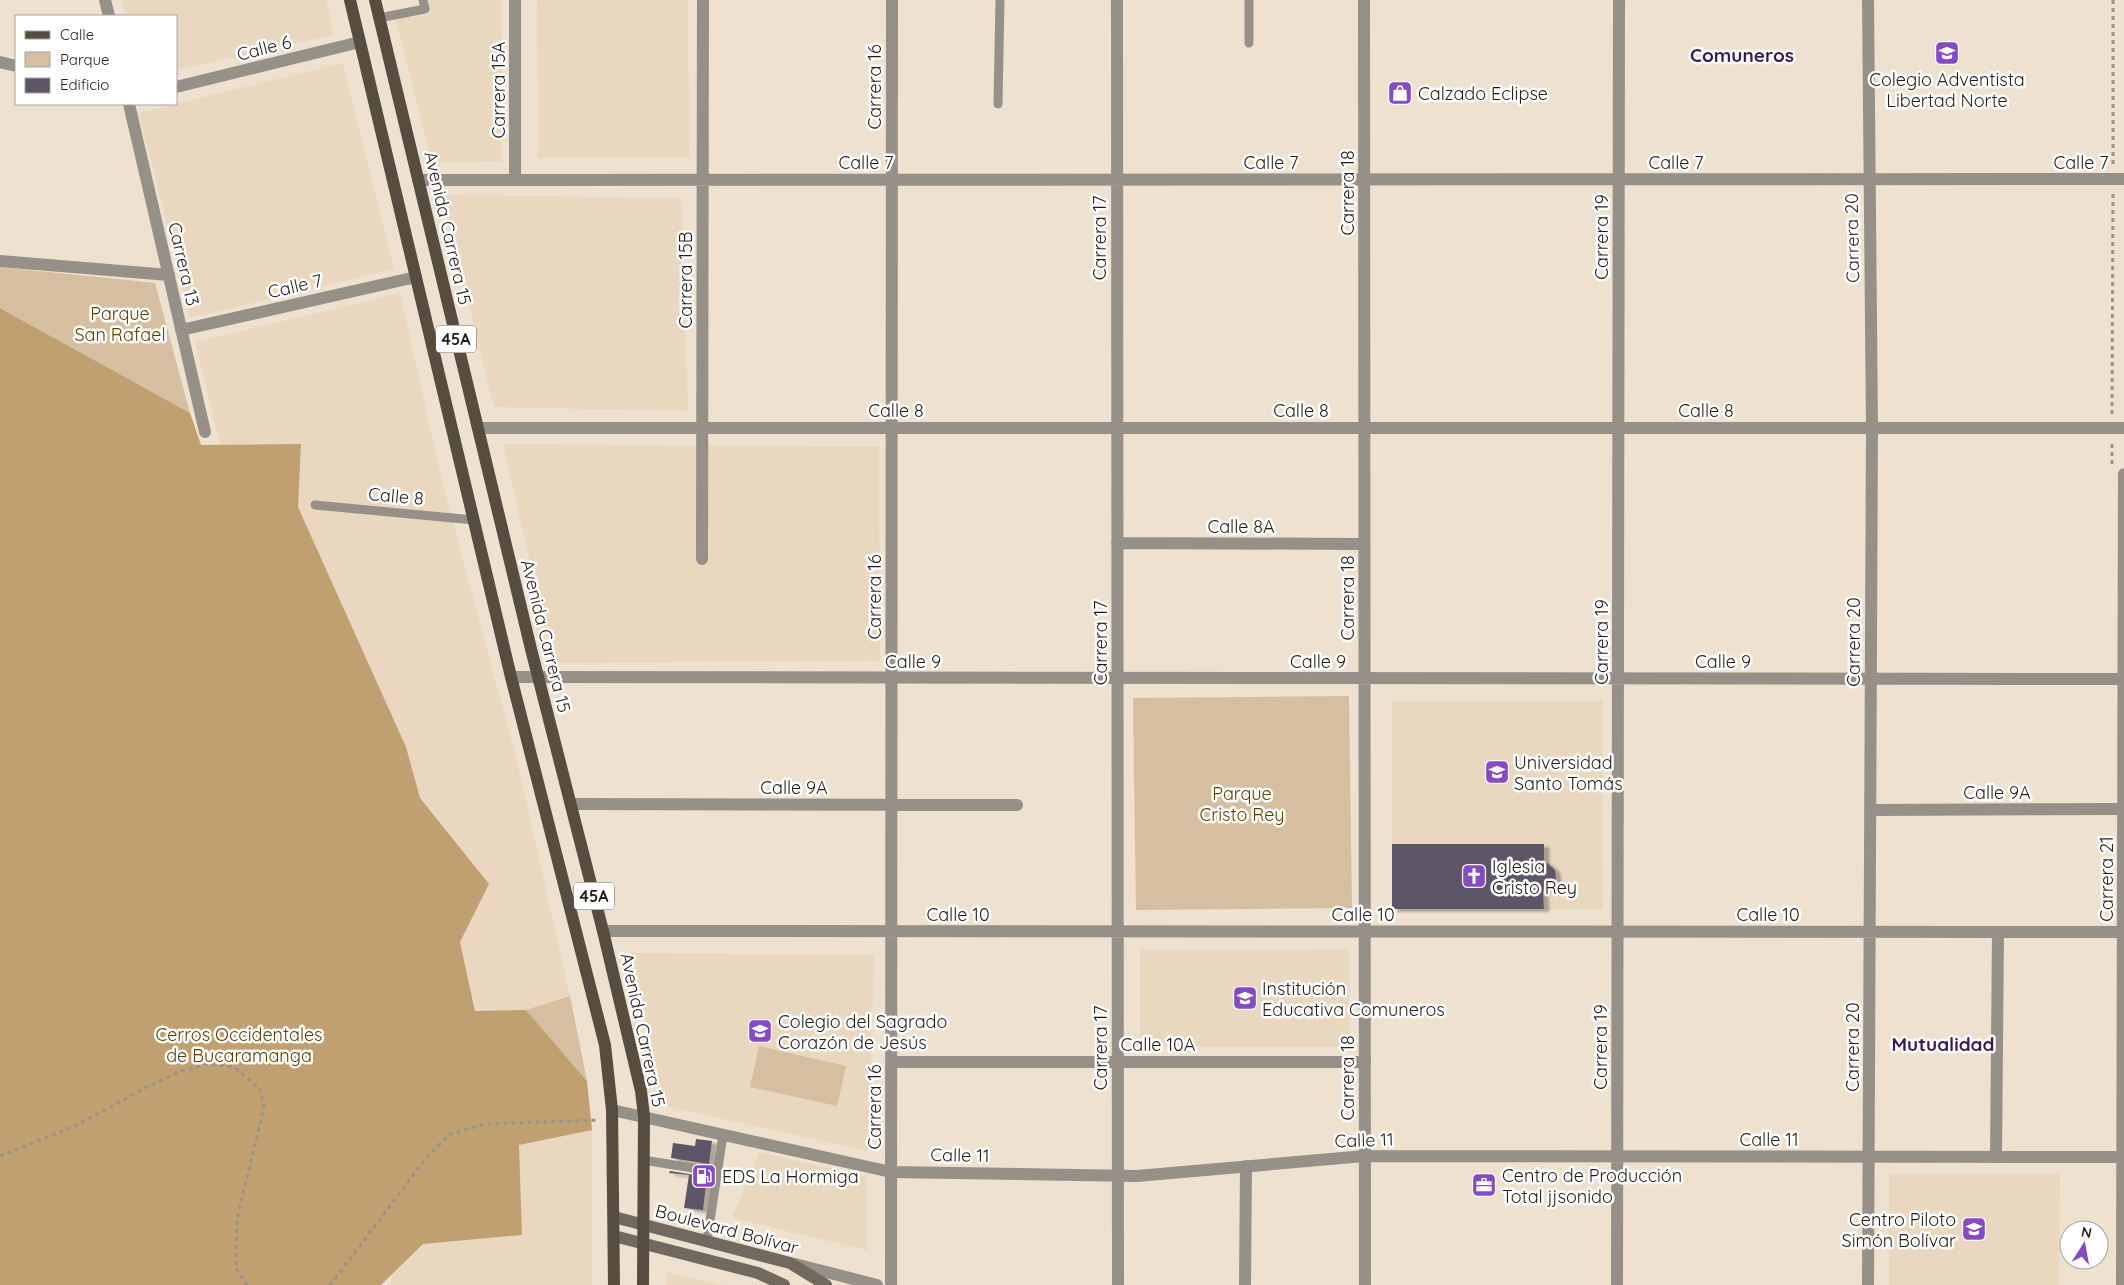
<svg xmlns="http://www.w3.org/2000/svg" width="2124" height="1285" font-family="Quicksand,sans-serif">
	<defs>
		<filter id="shadow"><feDropShadow dx="5.5" dy="3" stdDeviation="1" flood-color="#0004"/></filter>
	</defs>
	<rect width="100%" height="100%" fill="#eee1cf"/>
	<!-- built -->
	<path fill="#e9d7bf" d="M 121,0 L 326,0 L 334,35 L 176,70 L 176,16 L 125,16 Z
		M 429,0 L 502,0 L 502,161 L 432,163 L 396,19 L 428,15 Z
		M 537,0 L 688,0 L 689,158 L 538,158 Z
		M 343,63 L 394,269 L 190,318 L 139,113 Z
		M 442,195 L 681,198 L 688,411 L 494,407 Z
		M 400,293 L 443,485 L 517,761 L 570,996 L 526,1010 L 476,1011 L 460,942 L 489,884 L 420,798 L 406,747 L 298,507 L 301,444 L 220,445 L 195,342 Z
		M 503,444 L 879,447 L 880,661 L 553,663 Z
		M 1392,701 L 1602,701 L 1603,909 L 1392,909 Z
		M 1349,949 L 1349,1047 L 1140,1047 L 1140,950 Z
		M 631,953 L 874,955 L 868,1151 L 665,1106 Z
		M 592,1130 L 592,1285 L 391,1285 L 392,1275 L 423,1244 L 522,1235 L 519,1145 Z
		M 759,1152 L 867,1177 L 867,1250 L 732,1218 Z
		M 1889,1174 L 2060,1174 L 2059,1285 L 1889,1285 Z
		M 666,1272 L 723,1285 L 666,1285 Z"/>
	<!-- green -->
	<path fill="#d6bfa1" d="M 0,267 L 155,283 L 190,413 L 0,308 Z
		M 1349,696 L 1352,908 L 1136,910 L 1133,698 Z
		M 570,996 L 587,1081 L 526,1010 Z
		M 759,1046 L 846,1066 L 837,1106 L 750,1087 Z"/>
	<!-- forest -->
	<path fill="#c09f71" d="M 0,308 L 190,413 L 201,445 L 301,444 L 298,507 L 406,747 L 420,798 L 489,884 L 460,942 L 475,1011 L 526,1010 L 587,1081 L 592,1130 L 519,1145 L 522,1235 L 423,1244 L 381,1285 L 0,1285 Z"/>
	<!-- building -->
	<path fill="#5d5667" filter="url(#shadow)" d="M 1392,844 L 1544,844 L 1544,860 L 1555,870 L 1556,879 L 1552,886 L 1543,891 L 1544,909 L 1392,909 Z
		M 696,1139 L 712,1141 L 709,1164 L 671,1158 L 673,1143 L 695,1146 Z
		M 670,1171 L 707,1177 L 703,1210 L 684,1208 L 689,1175 L 669,1173 Z"/>
	<g fill="none" stroke-linecap="round" stroke-linejoin="round">
		<!-- path -->
		<path stroke="#9c9285" stroke-width="3" stroke-dasharray="4 4" stroke-linecap="butt" d="M 2113,164 L 2113,0
			M 2112,414 L 2113,193
			M 2112,464 L 2112,441
			M 0,1156 L 75,1126 L 149,1086 L 181,1071 L 207,1064 L 234,1067 L 260,1089 L 264,1107 L 237,1219 L 236,1269 L 247,1285
			M 330,1285 L 426,1158 L 450,1134 L 485,1124 L 599,1120"/>
		<!-- service -->
		<path stroke="#969089" stroke-width="9" d="M 379,18 L 425,9 L 423,0
			M 1249,43 L 1249,0
			M 998,104 L 1000,0
			M 315,505 L 474,520
			M 643,1160 L 718,1172
			M 707,1240 L 723,1135"/>
		<!-- minor -->
		<path stroke="#969089" stroke-width="12" d="M 105,0 L 109,16
			M 1117,0 L 1118,1285
			M 1868,0 L 1872,428 L 1868,1285
			M 0,62 L 16,66
			M 176,87 L 360,42
			M 129,104 L 205,432
			M 418,180 L 2124,179
			M 515,180 L 515,0
			M 0,261 L 169,275
			M 181,330 L 416,277
			M 478,428 L 2124,428
			M 1117,543 L 1364,544
			M 702,559 L 703,0
			M 571,804 L 1017,805
			M 1870,810 L 2123,809
			M 603,931 L 2124,932
			M 891,1062 L 1365,1062
			M 1996,1157 L 1998,932
			M 891,1285 L 892,0
			M 1245,1285 L 1246,1166"/>
		<!-- tertiary -->
		<path stroke="#969089" stroke-width="12" d="M 1364,0 L 1365,1285
			M 511,677 L 2124,679
			M 612,1110 L 891,1172 L 1137,1176 L 1365,1156 L 2124,1157
			M 795,1264 L 877,1285
			M 1617,1285 L 1619,0
			M 2122,1285 L 2124,474"/>
		<!-- secondary -->
		<path stroke="#71695e" stroke-width="12" d="M 614,1217 L 790,1263 L 826,1285
			M 614,1236 L 758,1273 L 784,1285"/>
		<!-- primary -->
		<path stroke="#564d40" stroke-width="12" d="M 350,0 L 511,677 L 605,1045 L 612,1110 L 614,1285
			M 375,0 L 531,649 L 603,931 L 641,1091 L 644,1116 L 643,1285"/>
	</g>
	<!-- icons -->
	<defs>
		<symbol id="school-square" viewBox="-11 -11 22 22"><rect x="-9" y="-9" width="18" height="18" rx="4" fill="#864bc2" stroke="#fff"/><path d="M0-5L7-2L0 1L-7-2ZM-4 1L0 2.5L4 1V4Q0 6-4 4Z" fill="#fff"/></symbol>
		<symbol id="shop-square" viewBox="-11 -11 22 22"><rect x="-9" y="-9" width="18" height="18" rx="4" fill="#864bc2" stroke="#fff"/><path d="M-5-2.5h2.3a2.7 3.5 0 0 1 5.4 0H5L5.5 6h-11ZM-1.5-2.5h3a1.5 2.3 0 0 0-3 0Z" fill="#fff"/></symbol>
		<symbol id="university-square" viewBox="-11 -11 22 22"><rect x="-9" y="-9" width="18" height="18" rx="4" fill="#864bc2" stroke="#fff"/><path d="M0-5L7-2L0 1L-7-2ZM-4 1L0 2.5L4 1V4Q0 6-4 4Z" fill="#fff"/></symbol>
		<symbol id="church-square" viewBox="-11 -11 22 22"><rect x="-9" y="-9" width="18" height="18" rx="4" fill="#864bc2" stroke="#fff"/><path d="M-1.2-6h2.4v3.5h3.3v2.4h-3.3V6h-2.4V-.1h-3.3v-2.4h3.3Z" fill="#fff"/></symbol>
		<symbol id="fuel-square" viewBox="-11 -11 22 22"><rect x="-9" y="-9" width="18" height="18" rx="4" fill="#864bc2" stroke="#fff"/><path d="M-5.5-6h7V0h2V4h1.3V-2.5L3-4.5l.8-.8L6-3V5H2.5V1h-1V6h-7ZM-4.2-4.7v3.2H.2V-4.7Z" fill="#fff"/></symbol>
		<symbol id="office-square" viewBox="-11 -11 22 22"><rect x="-9" y="-9" width="18" height="18" rx="4" fill="#864bc2" stroke="#fff"/><path d="M-6-3h4V-5.5h4V-3h4V5H-6ZM-1-4.5V-3h2v-1.5ZM-6 0V1H6V0Z" fill="#fff"/></symbol>
	</defs>
	<g fill-rule="evenodd">
		<use href="#school-square" x="1933" y="39" width="28" height="28"/>
		<use href="#shop-square" x="1386" y="79" width="28" height="28"/>
		<use href="#university-square" x="1483" y="758" width="28" height="28"/>
		<use href="#church-square" x="1460" y="862" width="28" height="28"/>
		<use href="#school-square" x="1231" y="984" width="28" height="28"/>
		<use href="#school-square" x="746" y="1017" width="28" height="28"/>
		<use href="#fuel-square" x="690" y="1162" width="28" height="28"/>
		<use href="#office-square" x="1470" y="1171" width="28" height="28"/>
		<use href="#school-square" x="1960" y="1215" width="28" height="28"/>
	</g>
	<g text-anchor="middle" dominant-baseline="central" stroke-width="5" stroke-linejoin="round" paint-order="stroke">
		<!-- shield labels -->
		<g fill="#fff" stroke="#64605c" stroke-width="1">
			<rect x="436" y="325.5" width="40" height="27" rx="4"/>
			<rect x="574" y="882.5" width="40" height="27" rx="4"/>
		</g>
		<g font-size="16" font-weight="bold" fill="#211c16">
			<text x="456" y="339">45A</text>
			<text x="594" y="896">45A</text>
		</g>
		<!-- street labels -->
		<g font-size="18" fill="#211c16" stroke="#fff">
			<text transform="translate(264 48) rotate(-14)">Calle 6</text>
			<text transform="translate(874 87) rotate(-90)">Carrera 16</text>
			<text transform="translate(498 90) rotate(-90)">Carrera 15A</text>
			<text x="866" y="162">Calle 7</text>
			<text x="1271" y="162">Calle 7</text>
			<text x="1676" y="162">Calle 7</text>
			<text x="2081" y="162">Calle 7</text>
			<text transform="translate(1347 193) rotate(-90)">Carrera 18</text>
			<text transform="translate(448 228) rotate(77)">Avenida Carrera 15</text>
			<text transform="translate(1601 237) rotate(-90)">Carrera 19</text>
			<text transform="translate(1099 238) rotate(-90)">Carrera 17</text>
			<text transform="translate(1852 238) rotate(-91)">Carrera 20</text>
			<text transform="translate(184 264) rotate(77)">Carrera 13</text>
			<text transform="translate(685 280) rotate(-90)">Carrera 15B</text>
			<text transform="translate(295 286) rotate(-13)">Calle 7</text>
			<text x="896" y="410">Calle 8</text>
			<text x="1301" y="410">Calle 8</text>
			<text x="1706" y="410">Calle 8</text>
			<text transform="translate(396 496) rotate(5)">Calle 8</text>
			<text x="1241" y="526">Calle 8A</text>
			<text transform="translate(874 597) rotate(-90)">Carrera 16</text>
			<text transform="translate(1347 598) rotate(-90)">Carrera 18</text>
			<text transform="translate(546 636) rotate(76)">Avenida Carrera 15</text>
			<text transform="translate(1601 642) rotate(-90)">Carrera 19</text>
			<text transform="translate(1853 642) rotate(-90)">Carrera 20</text>
			<text transform="translate(1100 643) rotate(-90)">Carrera 17</text>
			<text x="913" y="661">Calle 9</text>
			<text x="1318" y="661">Calle 9</text>
			<text x="1723" y="661">Calle 9</text>
			<text x="794" y="787">Calle 9A</text>
			<text x="1997" y="792">Calle 9A</text>
			<text transform="translate(2106 879) rotate(-90)">Carrera 21</text>
			<text x="958" y="914">Calle 10</text>
			<text x="1363" y="914">Calle 10</text>
			<text x="1768" y="914">Calle 10</text>
			<text transform="translate(643 1030) rotate(78)">Avenida Carrera 15</text>
			<text x="1158" y="1044">Calle 10A</text>
			<text transform="translate(1600 1047) rotate(-90)">Carrera 19</text>
			<text transform="translate(1852 1047) rotate(-90)">Carrera 20</text>
			<text transform="translate(1100 1048) rotate(-90)">Carrera 17</text>
			<text transform="translate(1347 1078) rotate(-90)">Carrera 18</text>
			<text transform="translate(874 1107) rotate(-90)">Carrera 16</text>
			<text x="1769" y="1139">Calle 11</text>
			<text transform="translate(1364 1140) rotate(-2)">Calle 11</text>
			<text transform="translate(960 1155) rotate(1)">Calle 11</text>
			<text transform="translate(727 1229) rotate(15)">Boulevard Bolívar</text>
		</g>
		<!-- poi labels -->
		<g font-size="18" fill="#211c16" stroke="#fff" text-anchor="start">
			<text x="1947" y="79" text-anchor="middle">Colegio Adventista<tspan x="1947" dy="21">Libertad Norte</tspan></text>
			<text x="1418" y="93">Calzado Eclipse</text>
			<text x="1514" y="762">Universidad<tspan x="1514" dy="21">Santo Tomás</tspan></text>
			<text x="1492" y="866">Iglesia<tspan x="1492" dy="21">Cristo Rey</tspan></text>
			<text x="1262" y="988">Institución<tspan x="1262" dy="21">Educativa Comuneros</tspan></text>
			<text x="778" y="1021">Colegio del Sagrado<tspan x="778" dy="21">Corazón de Jesús</tspan></text>
			<text x="1502" y="1175">Centro de Producción<tspan x="1502" dy="21">Total jjsonido</tspan></text>
			<text x="722" y="1176">EDS La Hormiga</text>
			<text x="1956" y="1219" text-anchor="end">Centro Piloto<tspan x="1956" dy="21">Simón Bolívar</tspan></text>
		</g>
		<!-- park labels -->
		<g font-size="18" fill="#5e3d00" stroke="#fff">
			<text x="120" y="313">Parque<tspan x="120" dy="21">San Rafael</tspan></text>
			<text x="1242" y="793">Parque<tspan x="1242" dy="21">Cristo Rey</tspan></text>
			<text x="239" y="1034">Cerros Occidentales<tspan x="239" dy="21">de Bucaramanga</tspan></text>
		</g>
		<!-- neighbourhood labels -->
		<g font-size="19" font-weight="bold" fill="#371b54" stroke="#fff">
			<text x="1742" y="55">Comuneros</text>
			<text x="1943" y="1044">Mutualidad</text>
		</g>
	</g>
	<!-- legend -->
	<rect x="15" y="15" width="162" height="90" fill="#ffffff" stroke="#a6a4a2"/>
	<rect x="25" y="31" width="25" height="8" fill="#564d40" stroke="#a6a4a2"/>
	<text x="60" y="40" font-size="15" fill="#211c16">Calle</text>
	<rect x="25" y="52" width="25" height="15" fill="#d6bfa1" stroke="#a6a4a2"/>
	<text x="60" y="65" font-size="15" fill="#211c16">Parque</text>
	<rect x="25" y="78" width="25" height="15" fill="#5d5667" stroke="#a6a4a2"/>
	<text x="60" y="90" font-size="15" fill="#211c16">Edificio</text>
	<!-- north arrow -->
	<g transform="translate(2084 1245) rotate(11)"><circle r="24" fill="#ffffff" stroke="#a6a4a2"/>
	<path d="M0-4L9 19L0 12L-9 19Z" fill="#864bc2"/>
	<text y="-8" font-size="14" font-weight="bold" text-anchor="middle" fill="#211c16">N</text>
	</g>
</svg>
